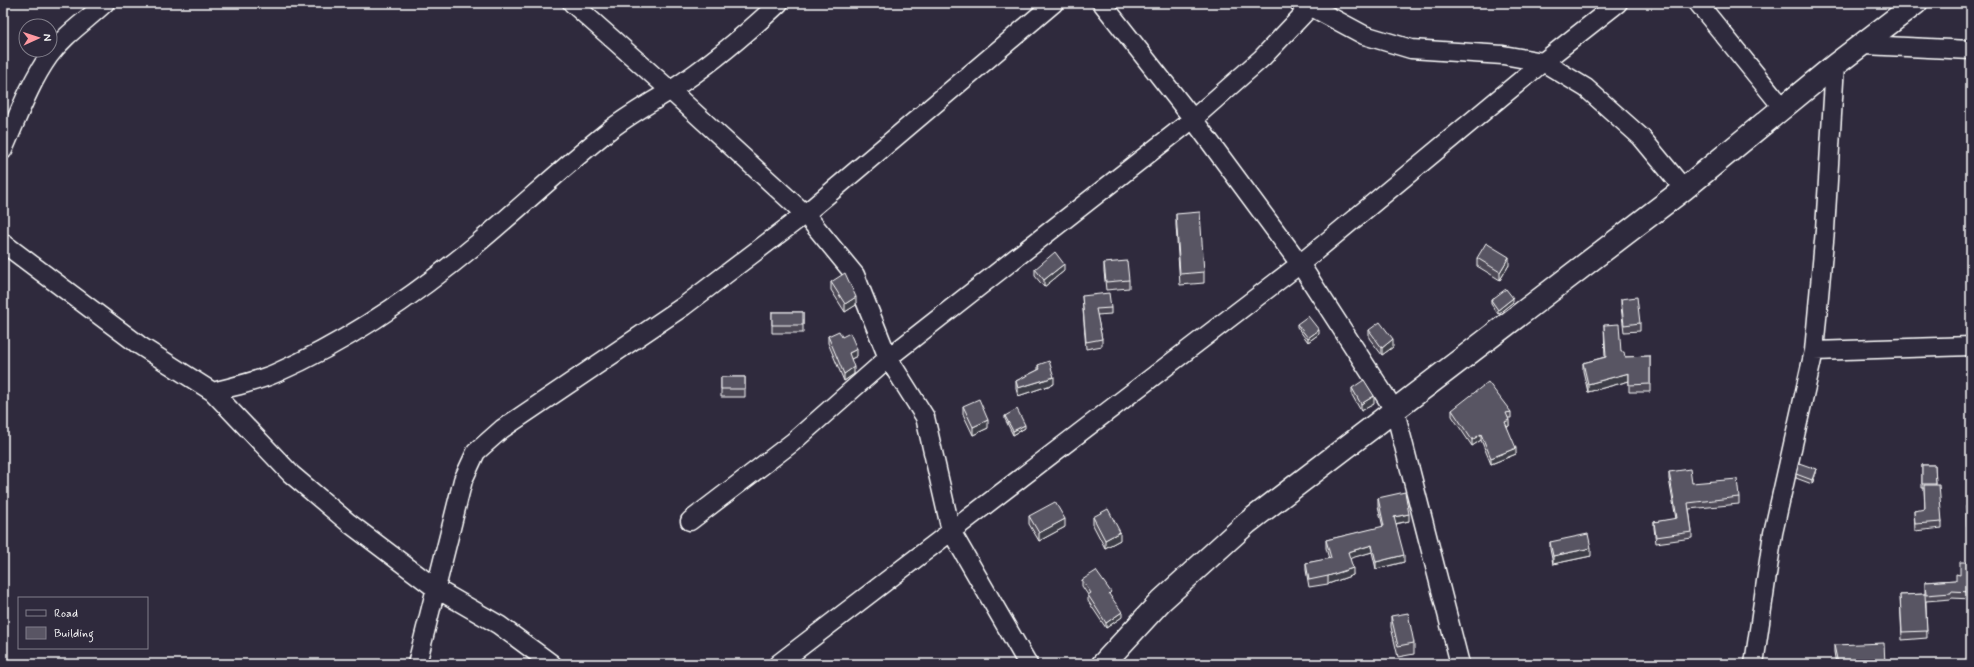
<svg xmlns="http://www.w3.org/2000/svg" width="1974" height="667" font-family="Mynerve,sans-serif">
	<rect width="100%" height="100%" fill="#2f2a3d"/>
	<filter id="ink" filterUnits="userSpaceOnUse"><feTurbulence type="fractalNoise" baseFrequency=".025" numOctaves="2"/><feDisplacementMap in="SourceGraphic" scale="8" xChannelSelector="R" yChannelSelector="G"/><feConvolveMatrix kernelMatrix="1 2 1 2 8 2 1 2 1" color-interpolation-filters="sRGB"/></filter>
	<g filter="url(#ink)">
		<g fill="none" stroke-linecap="round" stroke-linejoin="round">
			<defs>
				<path id="street" d="M 572,3 L 671,91 L 805,214 L 855,275 L 888,358 L 925,417 L 951,531 L 1028,664
					M 1102,3 L 1193,119 L 1300,264 L 1395,411 L 1460,664
					M 1698,3 L 1783,108
					M 1300,4 L 1310,6 L 1364,35 L 1411,49 L 1503,55 L 1543,62 L 1586,88 L 1641,137 L 1684,189
					M 1864,45 L 1971,50
					M 3,150 C 17,119 29,84 49,56 C 64,35 86,21 105,3
					M 3,243 L 139,345 L 213,392 L 291,474 L 349,523 L 435,588 L 499,625 L 552,664
					M 1814,351 L 1971,346
					M 213,392 C 234,386 256,382 276,373 C 349,341 417,294 478,243 C 521,207 562,168 607,132 C 627,116 649,104 671,90 C 710,65 745,35 779,3
					M 690,521 L 793,442 L 888,358 L 1193,119 L 1262,58 L 1314,3
					M 417,664 L 463,480 L 476,452 L 502,429 L 684,306 L 805,214 L 1054,3
					M 778,664 L 1300,264 L 1543,62 L 1618,3
					M 1754,664 L 1773,533 L 1814,351 L 1825,230 L 1835,65"/>
				<path id="highway" d="M 1103,664 L 1161,601 L 1247,523 L 1684,189 L 1835,65 L 1916,3"/>
			</defs>
			<!-- street casing -->
			<use href="#street" stroke="#fff" stroke-width="21"/>
			<!-- highway casing -->
			<use href="#highway" stroke="#fff" stroke-width="25"/>
			<!-- street -->
			<use href="#street" stroke="#2f2a3d" stroke-width="18"/>
			<!-- highway -->
			<use href="#highway" stroke="#2f2a3d" stroke-width="22"/>
		</g>
		<!-- wall -->
		<path fill="#4d4956" stroke="#fff" d="M 1176,214 L 1204,272 L 1204,283 L 1180,285 L 1176,225 Z
			M 1477,258 L 1509,265 L 1500,280 L 1477,266 Z
			M 1104,263 L 1129,280 L 1129,288 L 1106,290 L 1104,271 Z
			M 1035,269 L 1064,271 L 1044,287 L 1035,276 Z
			M 831,282 L 856,305 L 845,312 L 831,290 Z
			M 1082,296 L 1111,308 L 1111,314 L 1097,315 L 1102,339 L 1102,346 L 1086,349 Z
			M 1621,299 L 1640,323 L 1640,331 L 1624,332 L 1621,306 Z
			M 1491,300 L 1513,302 L 1498,314 L 1491,304 Z
			M 772,312 L 803,312 L 803,333 L 772,333 Z
			M 1297,324 L 1319,334 L 1308,342 L 1297,327 Z
			M 1604,325 L 1621,352 L 1625,357 L 1650,356 L 1650,392 L 1629,392 L 1629,381 L 1588,392 L 1583,371 L 1583,363 L 1605,357 Z
			M 1369,330 L 1393,347 L 1382,355 L 1369,338 Z
			M 828,336 L 842,337 L 857,356 L 851,359 L 854,374 L 844,381 L 828,343 Z
			M 1038,365 L 1054,384 L 1018,396 L 1016,389 L 1016,381 L 1038,370 Z
			M 721,377 L 745,377 L 745,397 L 721,397 Z
			M 1352,388 L 1374,404 L 1361,411 L 1352,395 Z
			M 963,406 L 988,428 L 973,435 L 963,414 Z
			M 1452,410 L 1511,412 L 1511,418 L 1508,418 L 1509,426 L 1507,427 L 1516,454 L 1491,464 L 1481,440 L 1472,446 L 1452,416 Z
			M 1005,416 L 1025,428 L 1013,435 L 1005,419 Z
			M 1922,465 L 1935,465 L 1936,485 L 1942,522 L 1942,528 L 1915,531 L 1914,511 L 1925,510 L 1924,488 L 1922,488 Z
			M 1669,472 L 1692,483 L 1739,497 L 1739,504 L 1689,509 L 1692,532 L 1692,538 L 1656,543 L 1654,528 L 1654,522 L 1676,519 L 1669,479 Z
			M 1816,473 L 1812,484 L 1796,478 L 1796,474 Z
			M 1378,498 L 1409,521 L 1396,524 L 1404,562 L 1376,569 L 1372,552 L 1350,558 L 1353,575 L 1328,584 L 1309,587 L 1306,570 L 1306,563 L 1329,559 L 1326,548 L 1326,540 L 1383,527 L 1378,506 Z
			M 1966,506 L 1971,506 L 1971,526 L 1967,526 Z
			M 1029,516 L 1065,527 L 1039,541 L 1029,524 Z
			M 1093,517 L 1120,540 L 1105,548 L 1093,525 Z
			M 1550,542 L 1591,556 L 1553,564 L 1550,549 Z
			M 1971,562 L 1971,599 L 1951,598 L 1951,599 L 1926,601 L 1927,638 L 1902,640 L 1900,595 L 1925,594 L 1925,582 L 1956,580 Z
			M 1082,580 L 1111,597 L 1122,617 L 1106,628 L 1088,601 L 1088,595 L 1082,586 Z
			M 1391,616 L 1414,643 L 1414,654 L 1398,657 L 1391,627 Z
			M 1834,645 L 1885,664 L 1836,664 L 1834,652 Z"/>
		<!-- shaded-wall -->
		<path fill="#3e3c46" stroke="#fff" d="M 1509,257 L 1509,265 L 1500,280 L 1500,272 Z
			M 1064,264 L 1064,271 L 1044,287 L 1044,280 Z
			M 856,297 L 856,305 L 845,312 L 845,304 Z
			M 1513,298 L 1513,302 L 1498,314 L 1498,310 Z
			M 1319,330 L 1319,334 L 1308,342 L 1308,338 Z
			M 1393,339 L 1393,347 L 1382,355 L 1382,348 Z
			M 857,349 L 857,356 L 849,360 L 849,353 Z
			M 854,367 L 854,374 L 844,381 L 844,374 Z
			M 1629,373 L 1629,381 L 1588,392 L 1588,384 Z
			M 1054,377 L 1054,384 L 1018,396 L 1018,388 Z
			M 1374,396 L 1374,404 L 1361,411 L 1361,404 Z
			M 988,420 L 988,428 L 973,435 L 973,427 Z
			M 1509,420 L 1509,426 L 1505,428 L 1505,422 Z
			M 1025,425 L 1025,428 L 1013,435 L 1013,431 Z
			M 1481,434 L 1481,440 L 1472,446 L 1472,440 Z
			M 1516,448 L 1516,454 L 1491,464 L 1491,458 Z
			M 1816,469 L 1816,473 L 1812,484 L 1812,480 Z
			M 1409,514 L 1409,521 L 1394,524 L 1394,517 Z
			M 1065,519 L 1065,527 L 1039,541 L 1039,533 Z
			M 1120,532 L 1120,540 L 1105,548 L 1105,540 Z
			M 1372,545 L 1372,552 L 1348,559 L 1348,552 Z
			M 1591,548 L 1591,556 L 1553,564 L 1553,556 Z
			M 1404,555 L 1404,562 L 1376,569 L 1376,562 Z
			M 1353,568 L 1353,575 L 1328,584 L 1328,576 Z
			M 1122,612 L 1122,617 L 1106,628 L 1106,623 Z"/>
		<!-- building -->
		<path fill="#595564" stroke="#fff" d="M 1200,212 L 1204,272 L 1180,274 L 1176,214 Z
			M 1486,243 L 1509,257 L 1500,272 L 1477,258 Z
			M 1055,252 L 1064,264 L 1044,280 L 1035,269 Z
			M 1127,261 L 1129,280 L 1106,282 L 1104,263 Z
			M 845,273 L 856,297 L 845,304 L 831,282 Z
			M 1506,289 L 1513,298 L 1498,310 L 1491,300 Z
			M 1109,293 L 1111,308 L 1096,309 L 1102,339 L 1086,342 L 1082,296 Z
			M 1637,297 L 1640,323 L 1624,325 L 1621,299 Z
			M 772,312 L 803,312 L 803,325 L 772,325 Z
			M 1308,316 L 1319,330 L 1308,338 L 1297,324 Z
			M 1380,322 L 1393,339 L 1382,348 L 1369,330 Z
			M 1619,324 L 1621,352 L 1624,352 L 1625,357 L 1650,356 L 1650,384 L 1629,385 L 1629,373 L 1588,384 L 1583,363 L 1606,357 L 1604,325 Z
			M 839,331 L 842,337 L 850,333 L 857,349 L 849,353 L 854,367 L 844,374 L 828,336 Z
			M 1049,361 L 1054,377 L 1018,388 L 1016,381 L 1040,369 L 1038,365 Z
			M 721,377 L 745,377 L 745,389 L 721,389 Z
			M 1364,380 L 1374,396 L 1361,404 L 1352,388 Z
			M 1488,382 L 1511,412 L 1506,413 L 1509,420 L 1505,422 L 1516,448 L 1491,458 L 1481,434 L 1472,440 L 1452,410 Z
			M 979,399 L 988,420 L 973,427 L 963,406 Z
			M 1017,409 L 1025,425 L 1013,431 L 1005,416 Z
			M 1799,463 L 1816,469 L 1812,480 L 1796,474 Z
			M 1922,465 L 1935,465 L 1936,484 L 1922,484 Z
			M 1690,469 L 1692,483 L 1737,479 L 1739,497 L 1688,503 L 1692,532 L 1656,537 L 1654,522 L 1677,518 L 1669,472 Z
			M 1924,485 L 1939,485 L 1942,522 L 1915,524 L 1914,511 L 1925,509 Z
			M 1405,492 L 1409,514 L 1394,517 L 1404,555 L 1376,562 L 1372,545 L 1348,552 L 1353,568 L 1328,576 L 1309,580 L 1306,563 L 1331,558 L 1326,540 L 1384,526 L 1378,498 Z
			M 1055,502 L 1065,519 L 1039,533 L 1029,516 Z
			M 1966,506 L 1971,506 L 1971,518 L 1967,518 Z
			M 1108,509 L 1120,532 L 1105,540 L 1093,517 Z
			M 1588,534 L 1591,548 L 1553,556 L 1550,542 Z
			M 1960,562 L 1971,562 L 1971,592 L 1951,591 L 1951,593 L 1926,595 L 1925,582 L 1956,580 L 1956,574 L 1960,575 Z
			M 1096,571 L 1111,592 L 1109,594 L 1122,612 L 1106,623 L 1088,595 L 1091,593 L 1082,580 Z
			M 1925,594 L 1927,631 L 1902,632 L 1900,595 Z
			M 1408,613 L 1414,643 L 1398,646 L 1391,616 Z
			M 1884,643 L 1885,664 L 1838,664 L 1834,645 Z"/>
	</g>
	<!-- margin -->
	<rect width="1974" height="667" fill="none" stroke="#2f2a3d" stroke-width="16"/>
	<rect x="8" y="8" width="1958" height="651" fill="none" stroke="#fff" stroke-width="1.5" filter="url(#ink)"/>
	<!-- legend -->
	<rect x="18" y="597" width="130" height="52" fill="#2f2a3d" stroke="#827f8b"/>
	<rect x="26" y="610" width="20" height="6" fill="#2f2a3d" stroke="#827f8b"/>
	<text x="54" y="617" font-size="12" fill="#ffffff">Road</text>
	<rect x="26" y="627" width="20" height="12" fill="#595564" stroke="#827f8b"/>
	<text x="54" y="637" font-size="12" fill="#ffffff">Building</text>
	<!-- north arrow -->
	<g transform="translate(38 38) rotate(87)"><circle r="19" fill="#2f2a3d" stroke="#827f8b"/>
	<path d="M0-3L7 15L0 10L-7 15Z" fill="#ff9aa2"/>
	<text y="-6" font-size="11" font-weight="bold" text-anchor="middle" fill="#ffffff">N</text>
	</g>
</svg>
